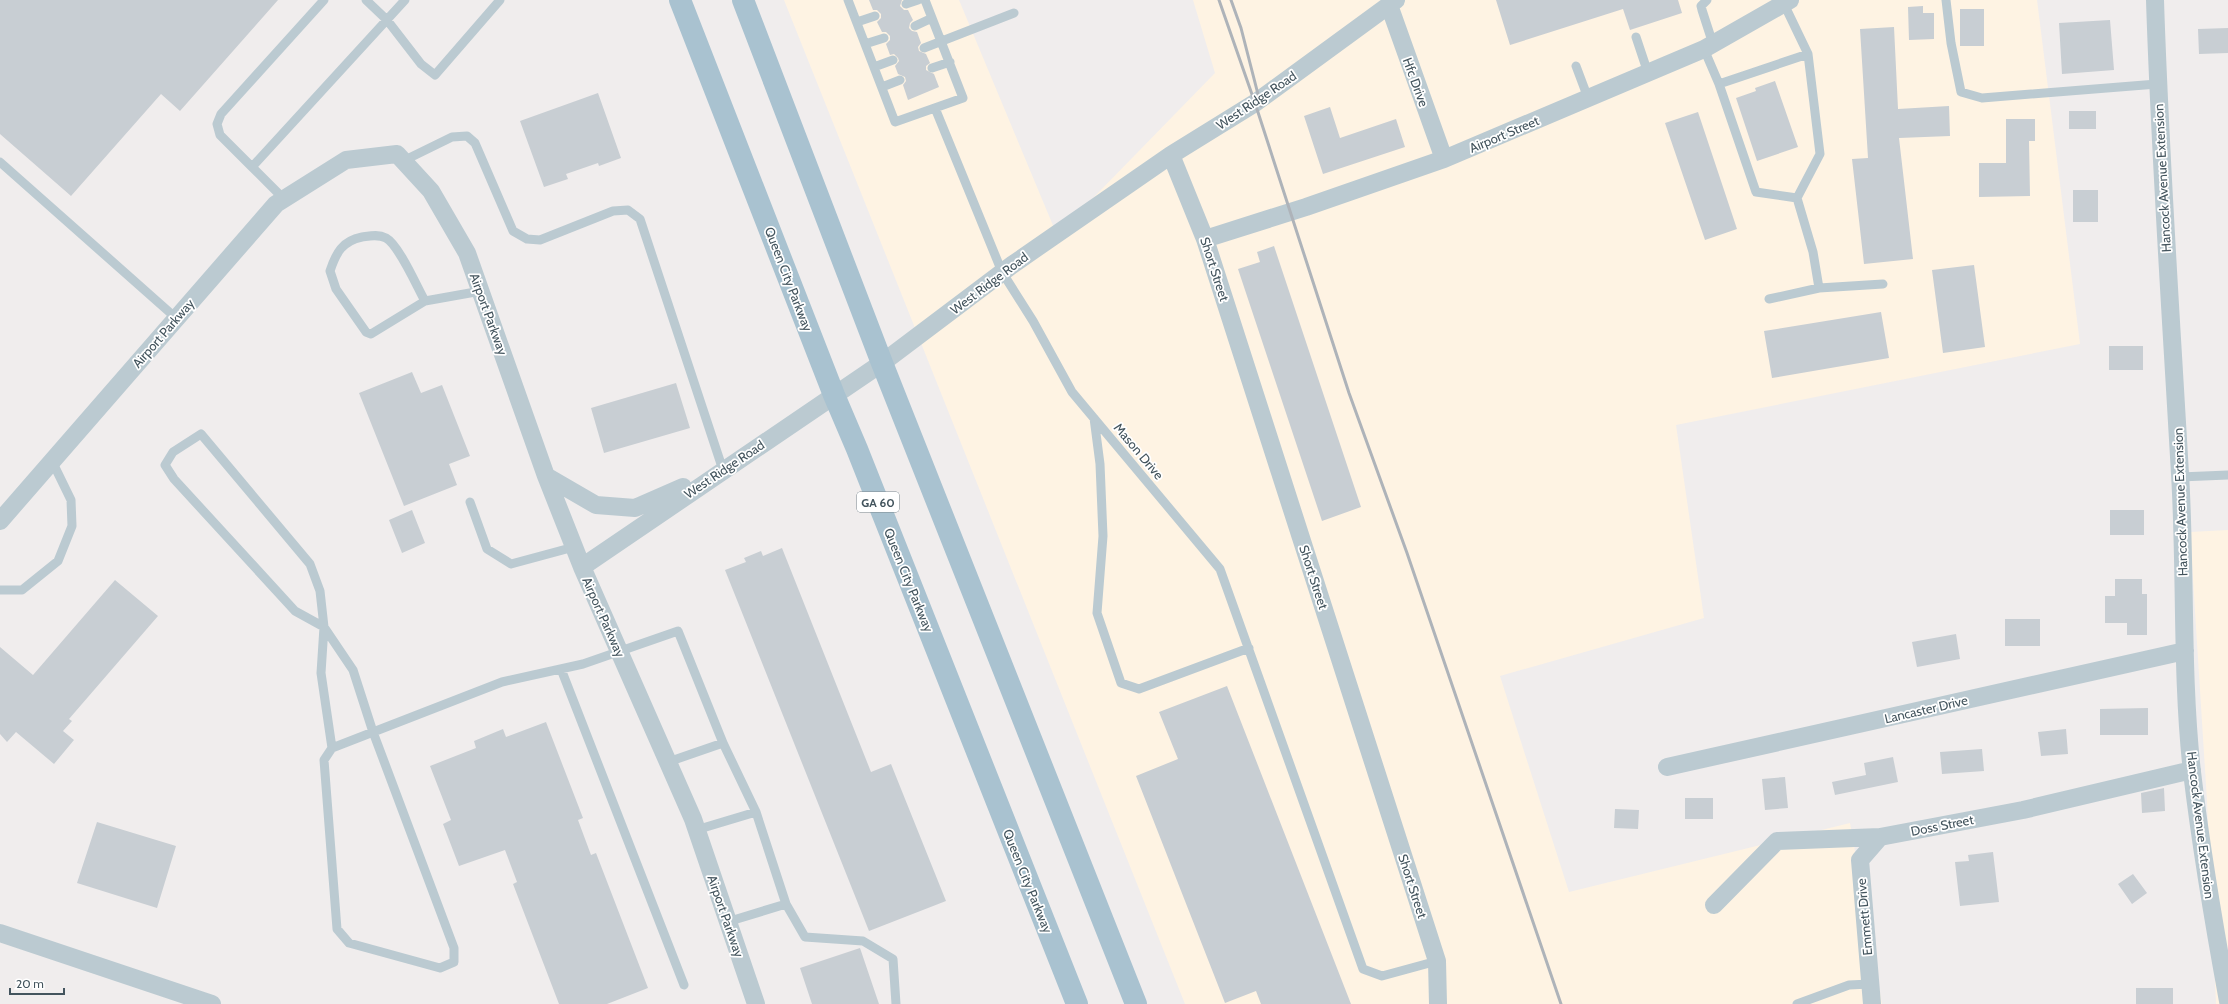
<svg xmlns="http://www.w3.org/2000/svg" width="2228" height="1004" font-family="Cabin,sans-serif">
	<rect width="100%" height="100%" fill="#f0eded"/>
	<!-- commercial -->
	<path fill="#fef3e3" d="M 784,0 L 959,0 L 1057,235 L 1215,73 L 1193,0 L 2037,0 L 2080,344 L 1676,425 L 1704,618 L 1500,676 L 1569,892 L 1850,823 L 1882,1004 L 1185,1004 Z
		M 2228,530 L 2228,1004 L 2216,1004 L 2207,801 L 2190,532 Z"/>
	<!-- building -->
	<path fill="#c8ced3" d="M 0,0 L 278,0 L 180,111 L 161,94 L 71,196 L 0,134 Z
		M 869,0 L 902,0 L 900,6 L 904,10 L 908,10 L 913,20 L 910,23 L 909,28 L 912,31 L 917,32 L 921,43 L 918,47 L 919,51 L 926,54 L 930,63 L 926,66 L 926,70 L 934,74 L 939,87 L 908,100 L 903,85 L 906,81 L 905,77 L 898,74 L 895,66 L 899,61 L 898,58 L 894,54 L 890,55 L 886,44 L 890,40 L 890,36 L 886,32 L 882,32 L 877,22 L 881,18 L 881,14 L 877,10 L 873,10 Z
		M 1496,0 L 1678,0 L 1682,13 L 1630,30 L 1623,9 L 1510,45 Z
		M 1923,6 L 1923,13 L 1934,13 L 1934,39 L 1909,40 L 1908,7 Z
		M 1960,9 L 1984,9 L 1984,46 L 1960,46 Z
		M 2110,20 L 2114,70 L 2062,74 L 2059,23 Z
		M 1894,27 L 1898,109 L 1949,106 L 1950,136 L 1899,138 L 1913,259 L 1864,264 L 1852,159 L 1868,158 L 1860,29 Z
		M 2228,28 L 2228,53 L 2199,54 L 2198,29 Z
		M 1775,81 L 1798,147 L 1757,161 L 1736,98 L 1756,91 L 1755,88 Z
		M 598,93 L 621,158 L 599,166 L 598,163 L 566,174 L 568,179 L 544,187 L 520,121 Z
		M 1330,107 L 1340,138 L 1396,119 L 1405,147 L 1323,174 L 1304,116 Z
		M 2069,111 L 2096,111 L 2096,129 L 2069,129 Z
		M 1698,112 L 1737,229 L 1705,240 L 1665,123 Z
		M 2006,119 L 2035,119 L 2035,141 L 2029,141 L 2030,196 L 1979,197 L 1979,163 L 2006,163 Z
		M 2073,190 L 2098,190 L 2098,222 L 2073,222 Z
		M 1274,246 L 1361,507 L 1322,521 L 1238,269 L 1260,262 L 1257,252 Z
		M 1974,265 L 1985,347 L 1943,353 L 1932,270 Z
		M 1881,312 L 1889,358 L 1772,378 L 1764,331 Z
		M 2109,346 L 2143,346 L 2143,370 L 2109,370 Z
		M 412,372 L 421,393 L 442,385 L 470,456 L 449,464 L 457,485 L 404,506 L 359,393 Z
		M 676,383 L 690,428 L 604,453 L 591,408 Z
		M 412,510 L 425,543 L 402,553 L 389,520 Z
		M 2110,510 L 2144,510 L 2144,535 L 2110,535 Z
		M 782,548 L 871,772 L 891,764 L 946,901 L 869,931 L 725,570 L 746,562 L 744,558 L 761,551 L 763,556 Z
		M 2115,579 L 2142,579 L 2142,594 L 2147,594 L 2147,635 L 2127,635 L 2127,623 L 2105,623 L 2105,596 L 2115,596 Z
		M 115,580 L 158,616 L 69,719 L 72,721 L 63,731 L 74,740 L 54,764 L 16,732 L 7,742 L 0,734 L 0,647 L 33,675 Z
		M 2005,619 L 2040,619 L 2040,646 L 2005,646 Z
		M 1956,634 L 1960,659 L 1917,667 L 1912,642 Z
		M 1227,686 L 1351,1004 L 1261,1004 L 1256,991 L 1225,1003 L 1136,776 L 1178,759 L 1159,712 Z
		M 2148,708 L 2148,735 L 2100,735 L 2100,709 Z
		M 546,722 L 583,818 L 578,820 L 591,855 L 596,853 L 648,988 L 607,1004 L 559,1004 L 513,884 L 517,882 L 505,850 L 459,866 L 443,824 L 451,820 L 430,766 L 476,748 L 474,741 L 503,729 L 506,737 Z
		M 2066,729 L 2068,754 L 2041,756 L 2038,732 Z
		M 1982,749 L 1984,771 L 1942,774 L 1940,752 Z
		M 1893,757 L 1898,782 L 1835,795 L 1832,782 L 1866,775 L 1864,763 Z
		M 1785,777 L 1788,808 L 1765,810 L 1762,779 Z
		M 2164,788 L 2165,811 L 2142,813 L 2141,793 Z
		M 1685,798 L 1713,798 L 1713,819 L 1685,819 Z
		M 1615,809 L 1639,810 L 1638,829 L 1614,828 Z
		M 97,822 L 176,846 L 157,908 L 77,883 Z
		M 1993,852 L 1999,902 L 1960,906 L 1955,862 L 1969,861 L 1968,855 Z
		M 2133,874 L 2147,893 L 2132,904 L 2118,884 Z
		M 860,948 L 879,1004 L 812,1004 L 800,968 Z
		M 2136,988 L 2173,988 L 2173,1004 L 2136,1004 Z"/>
	<g fill="none" stroke-linecap="round" stroke-linejoin="round">
		<!-- lane -->
		<path stroke="#bbcad1" stroke-width="9" d="M 366,0 L 387,20 L 421,64 L 435,75 L 500,0
			M 848,0 L 895,122 L 963,98 L 925,0
			M 1707,0 L 1701,6 L 1702,10 L 1713,44
			M 1946,0 L 1951,43 L 1961,92 L 1982,98 L 2157,84
			M 906,4 L 918,0
			M 1784,4 L 1808,54 L 1820,154 L 1797,198 L 1813,252 L 1819,288
			M 857,22 L 875,16
			M 915,26 L 932,18
			M 1636,37 L 1648,73
			M 865,44 L 884,38
			M 924,48 L 1014,13
			M 1704,49 L 1719,84 L 1756,192 L 1797,198
			M 1576,66 L 1588,98
			M 874,67 L 893,60
			M 932,68 L 950,62
			M 1719,84 L 1808,54
			M 882,87 L 900,80
			M 935,108 L 1002,272 L 1033,321 L 1072,392 L 1220,569 L 1363,969 L 1382,976 L 1437,961
			M 403,161 L 452,137 L 467,136 L 475,143 L 513,231 L 527,239 L 540,240 L 613,211 L 628,210 L 640,219 L 723,470
			M 0,162 L 176,318
			M 252,167 L 220,135 L 217,124 L 221,114 L 324,0
			M 284,199 L 252,167 L 405,0
			M 1769,299 L 1819,288 L 1883,284
			M 425,301 C 417,287 399,245 386,238 C 378,234 370,236 362,237 C 342,241 336,253 330,271 L 336,289 L 366,332 L 371,334 L 425,301 L 481,291
			M 1094,418 L 1100,464 L 1103,536 L 1097,613 L 1121,683 L 1139,689 L 1249,648
			M 2180,477 L 2228,475
			M 470,502 L 487,549 L 511,564 L 574,547
			M 0,590 L 22,590 L 58,561 L 72,526 L 71,500 L 52,461
			M 561,669 L 684,985
			M 332,748 L 321,673 L 324,627 L 295,611 L 174,479 L 165,465 L 173,452 L 201,434 L 310,564 L 320,591 L 324,627 L 353,670 L 373,732 L 454,948 L 454,962 L 440,968 L 349,943 L 337,929 L 324,760 L 332,748 L 502,682 L 583,664 L 678,631 L 723,743
			M 668,762 L 723,743 L 756,812
			M 696,830 L 756,812 L 786,904
			M 727,922 L 786,904 L 805,937 L 863,941 L 893,959 L 896,1004
			M 1797,1004 L 1849,985 L 1870,984"/>
		<!-- street -->
		<path stroke="#bbcad1" stroke-width="18" d="M 2155,0 C 2160,158 2171,316 2180,474 C 2186,573 2181,673 2192,772 C 2201,848 2214,925 2228,1001
			M 1389,5 L 1444,159
			M 1171,155 L 1205,239 L 1437,961 L 1438,1004
			M 1205,239 L 1306,207 L 1444,159 L 1704,49 L 1790,0
			M 546,476 L 596,505 L 635,508 L 683,487
			M 0,521 L 276,204 L 346,160 L 397,154 L 431,191 L 467,253 L 546,476 L 582,567 L 693,819 L 756,1004
			M 582,567 L 882,363 L 1012,265 L 1171,155 L 1255,103 L 1396,0
			M 1667,767 L 2185,651
			M 1714,905 L 1777,841 L 1880,837 L 2023,810 L 2192,770
			M 0,933 L 212,1004
			M 1872,1004 L 1860,860 L 1880,837"/>
		<!-- primary -->
		<path stroke="#a9c2d0" stroke-width="22" d="M 680,0 L 834,395 L 857,449 L 1077,1004
			M 743,0 L 882,363 L 1136,1004"/>
		<!-- rail -->
		<path stroke="#aeb3b9" stroke-width="3" d="M 1219,0 L 1255,103 L 1349,393 L 1407,553 L 1561,1004
			M 1231,0 L 1241,28 L 1261,106"/>
	</g>
	<g text-anchor="middle" dominant-baseline="central" stroke-width="3.5" stroke-linejoin="round" paint-order="stroke">
		<!-- shield labels -->
		<rect fill="#fff" stroke="#7b878e" stroke-width="1" x="857" y="492" width="42" height="20" rx="3"/>
		<g font-size="12" font-weight="bold" fill="#43545d">
			<text x="878" y="502">GA 60</text>
		</g>
		<!-- street labels -->
		<g font-size="13" fill="#43545d" stroke="#fff">
			<text transform="translate(1416 82) rotate(70)">Hfc Drive</text>
			<text transform="translate(1256 100) rotate(-34)">West Ridge Road</text>
			<text transform="translate(1504 134) rotate(-23)">Airport Street</text>
			<text transform="translate(2162 178) rotate(-93)">Hancock Avenue Extension</text>
			<text transform="translate(1215 269) rotate(72)">Short Street</text>
			<text transform="translate(789 279) rotate(69)">Queen City Parkway</text>
			<text transform="translate(989 283) rotate(-37)">West Ridge Road</text>
			<text transform="translate(489 314) rotate(70)">Airport Parkway</text>
			<text transform="translate(163 333) rotate(-49)">Airport Parkway</text>
			<text transform="translate(1139 451) rotate(50)">Mason Drive</text>
			<text transform="translate(724 469) rotate(-34)">West Ridge Road</text>
			<text transform="translate(2180 502) rotate(-92)">Hancock Avenue Extension</text>
			<text transform="translate(1314 577) rotate(72)">Short Street</text>
			<text transform="translate(909 580) rotate(68)">Queen City Parkway</text>
			<text transform="translate(604 617) rotate(66)">Airport Parkway</text>
			<text transform="translate(1926 709) rotate(-13)">Lancaster Drive</text>
			<text transform="translate(1942 825) rotate(-11)">Doss Street</text>
			<text transform="translate(2201 825) rotate(83)">Hancock Avenue Extension</text>
			<text transform="translate(1028 881) rotate(68)">Queen City Parkway</text>
			<text transform="translate(1413 886) rotate(72)">Short Street</text>
			<text transform="translate(726 916) rotate(71)">Airport Parkway</text>
			<text transform="translate(1864 917) rotate(-95)">Emmett Drive</text>
		</g>
	</g>
	<!-- scale -->
	<path d="M10 988v6h54v-6" fill="none" stroke="#43545d" stroke-width="2"/>
	<text x="16" y="988" font-size="12" fill="#43545d" stroke="#ffffff" stroke-width="3" paint-order="stroke">20 m</text>
</svg>
